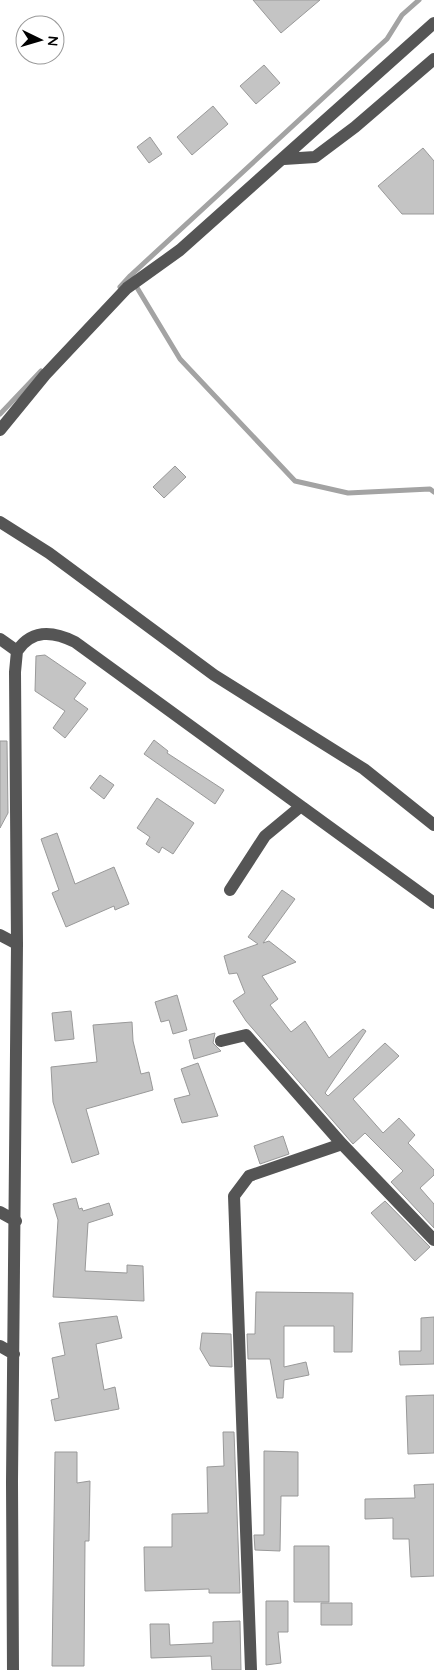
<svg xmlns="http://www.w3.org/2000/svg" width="434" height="1670" font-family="Quicksand,sans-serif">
	<rect width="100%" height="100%" fill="#fff"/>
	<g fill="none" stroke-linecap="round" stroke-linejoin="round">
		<!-- stream -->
		<path stroke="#a3a3a3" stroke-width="5" d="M 130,276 L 387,39 L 402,15 L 419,0
			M 120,287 L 130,276 L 180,359 L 295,481 L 348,493 L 430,489 L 434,492
			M 0,414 L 41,371"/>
	</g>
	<!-- building -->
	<path fill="#c4c4c4" stroke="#999" d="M 253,0 L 320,0 L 281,33 Z
		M 264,65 L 280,83 L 256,104 L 240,86 Z
		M 213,106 L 228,124 L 192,155 L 177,137 Z
		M 150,137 L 162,154 L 149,163 L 137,147 Z
		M 423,148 L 434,161 L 434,214 L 402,214 L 378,186 Z
		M 175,466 L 186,477 L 164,498 L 153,487 Z
		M 45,655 L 86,683 L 74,699 L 88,709 L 65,738 L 53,728 L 65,711 L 35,691 L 36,656 Z
		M 154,740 L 168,751 L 167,753 L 224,790 L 215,804 L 144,754 Z
		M 0,741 L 7,741 L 8,813 L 0,828 Z
		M 100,775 L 114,785 L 104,799 L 90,788 Z
		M 157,798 L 194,823 L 173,854 L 162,847 L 159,853 L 146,844 L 150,837 L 137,828 Z
		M 57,833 L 75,884 L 114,867 L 129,904 L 115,910 L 114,906 L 66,927 L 52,893 L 59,890 L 41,839 Z
		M 282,890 L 295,899 L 263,943 L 269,941 L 296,962 L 262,976 L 278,999 L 270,1005 L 291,1032 L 305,1021 L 329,1058 L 363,1029 L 366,1031 L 325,1093 L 328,1096 L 385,1043 L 399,1056 L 353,1099 L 383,1133 L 399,1118 L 415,1135 L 408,1143 L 434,1170 L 434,1175 L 420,1188 L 434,1204 L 434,1228 L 391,1182 L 403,1171 L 365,1133 L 353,1144 L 246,1021 L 233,1001 L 245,993 L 237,973 L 229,974 L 224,956 L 258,944 L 248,937 Z
		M 177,995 L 187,1030 L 173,1034 L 169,1020 L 161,1022 L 155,1002 Z
		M 71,1011 L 74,1039 L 55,1041 L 52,1013 Z
		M 132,1022 L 133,1041 L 141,1074 L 149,1072 L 153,1090 L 86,1109 L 99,1154 L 72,1163 L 53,1102 L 51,1067 L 97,1062 L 93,1025 Z
		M 215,1033 L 213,1043 L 221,1051 L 194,1059 L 189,1040 Z
		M 198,1063 L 218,1116 L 182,1123 L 174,1099 L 190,1095 L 181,1069 Z
		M 283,1136 L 289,1154 L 260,1164 L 254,1146 Z
		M 76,1198 L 79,1209 L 82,1208 L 83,1211 L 109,1203 L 113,1215 L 88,1223 L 85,1271 L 127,1273 L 127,1265 L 143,1266 L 144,1301 L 53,1297 L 58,1220 L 53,1204 Z
		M 385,1201 L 430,1247 L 415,1261 L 371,1213 Z
		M 256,1292 L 353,1293 L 352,1352 L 334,1352 L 334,1326 L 284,1326 L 284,1367 L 306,1362 L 309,1375 L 284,1380 L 283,1398 L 277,1398 L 270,1359 L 248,1359 L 247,1334 L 255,1334 Z
		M 117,1316 L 122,1338 L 96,1344 L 104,1390 L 115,1387 L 119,1409 L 55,1421 L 51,1400 L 59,1398 L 52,1358 L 65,1355 L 59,1323 Z
		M 434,1317 L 434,1364 L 400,1365 L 399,1351 L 421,1351 L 421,1318 Z
		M 202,1333 L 231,1334 L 232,1367 L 210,1366 L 200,1349 Z
		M 434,1395 L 434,1453 L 408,1454 L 406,1396 Z
		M 223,1432 L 234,1432 L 240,1593 L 209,1593 L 209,1589 L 145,1591 L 144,1547 L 172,1547 L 172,1514 L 208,1513 L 207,1467 L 224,1466 Z
		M 264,1451 L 298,1452 L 298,1496 L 281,1496 L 280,1551 L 255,1550 L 254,1535 L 264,1535 Z
		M 55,1452 L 77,1452 L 77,1483 L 90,1481 L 89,1541 L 85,1541 L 84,1666 L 52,1666 Z
		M 434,1484 L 434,1576 L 411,1577 L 409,1539 L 393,1539 L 393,1518 L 365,1519 L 365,1499 L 415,1498 L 414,1485 Z
		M 294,1546 L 329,1546 L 329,1602 L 294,1602 Z
		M 266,1601 L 288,1601 L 288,1632 L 278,1632 L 281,1663 L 266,1665 Z
		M 321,1603 L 352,1603 L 352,1625 L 321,1625 Z
		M 240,1621 L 241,1670 L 212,1670 L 211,1656 L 151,1658 L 150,1624 L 169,1624 L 170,1645 L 213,1643 L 213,1622 Z"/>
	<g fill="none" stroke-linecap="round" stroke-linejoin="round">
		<!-- minor -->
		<path stroke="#555" stroke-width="12" d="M 284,159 L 315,157 L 355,127 L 434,59
			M 0,430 L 45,375 L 127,288 L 180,250 L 434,23
			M 0,522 L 49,553 L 214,675 L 364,769 L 434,825
			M 0,639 L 17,651 L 15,672 L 17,944 L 12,1482 L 13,1670
			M 17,651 C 32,629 53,631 75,642 L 434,903
			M 230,890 L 265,836 L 300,807
			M 0,935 L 17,944
			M 221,1041 L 246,1035 L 342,1144 L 434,1240
			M 0,1212 L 16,1221
			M 0,1346 L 14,1354
			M 251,1670 L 234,1196 L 249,1176 L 342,1144"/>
	</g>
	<!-- north arrow -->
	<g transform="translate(40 40) rotate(95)"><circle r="24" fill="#ffffff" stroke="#999999"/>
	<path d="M0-4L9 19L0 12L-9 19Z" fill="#000000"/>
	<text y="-8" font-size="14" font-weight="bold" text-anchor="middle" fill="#000000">N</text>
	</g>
</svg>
